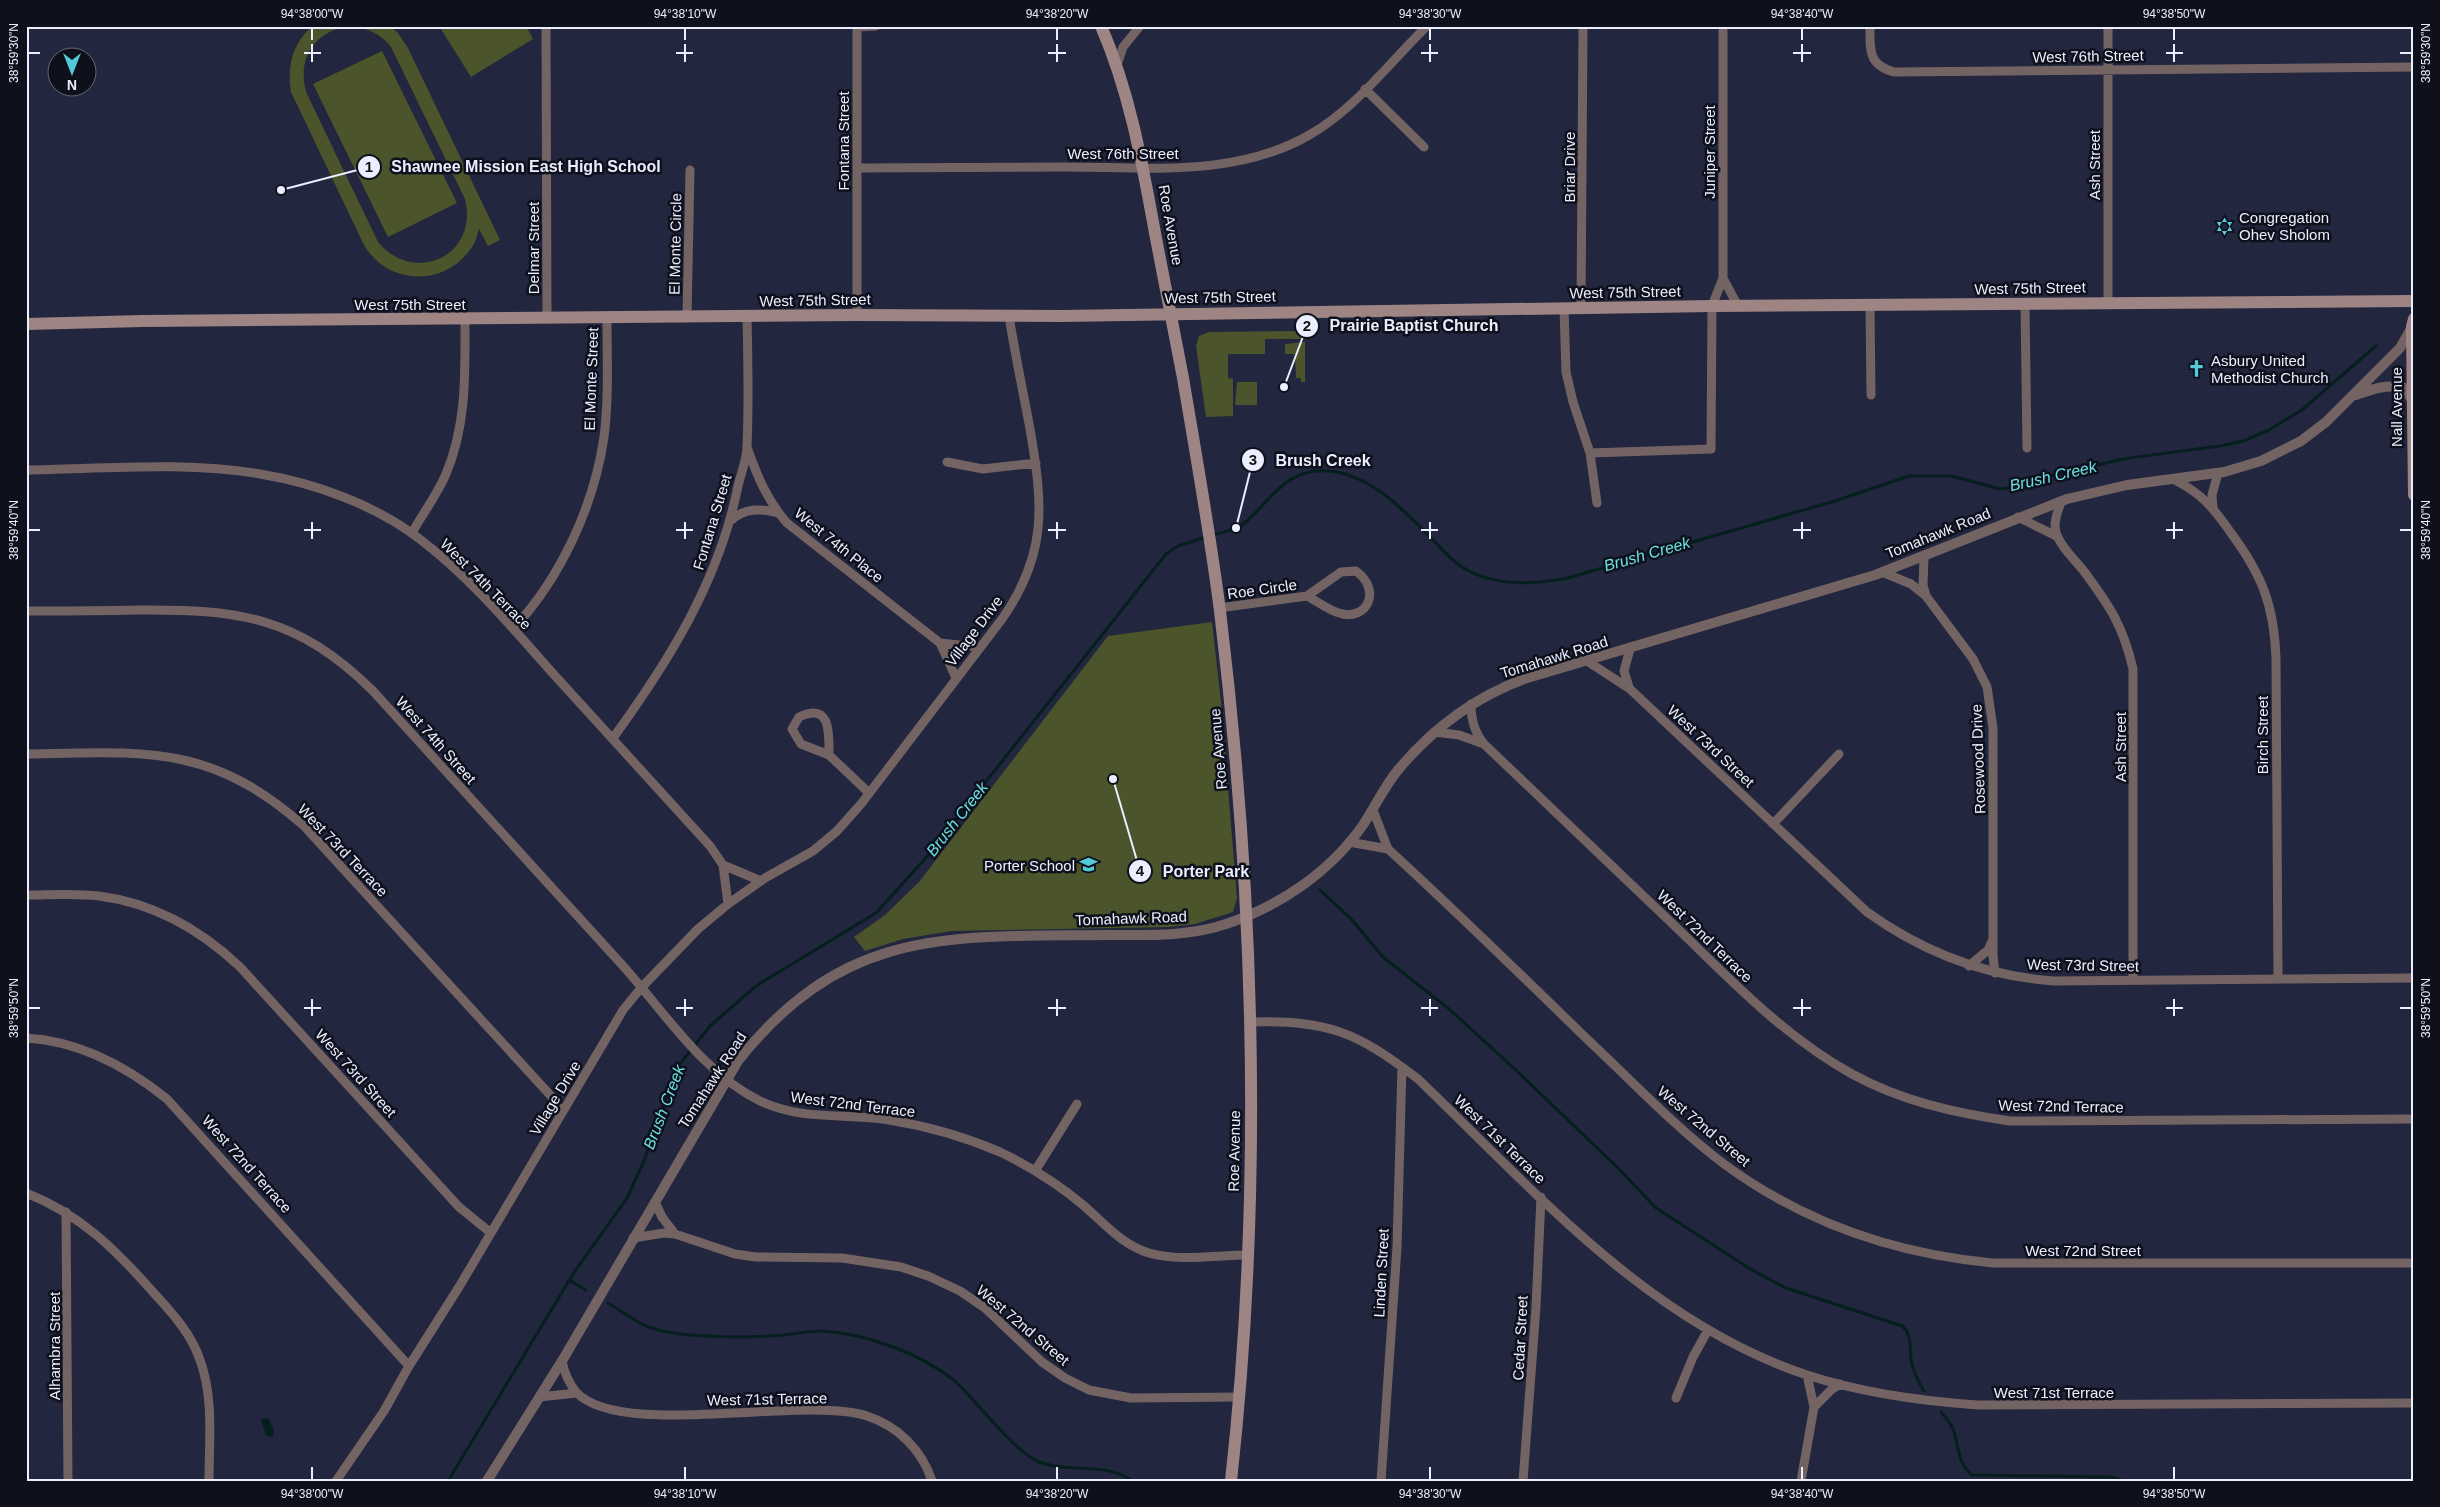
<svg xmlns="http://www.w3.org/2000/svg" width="2440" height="1507" font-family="Helvetica,sans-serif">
	<rect width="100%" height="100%" fill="#22263e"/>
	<!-- green -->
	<path fill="#4b542a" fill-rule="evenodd" d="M 312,26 L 390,26 L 398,33 L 408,48 L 500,240 L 488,246 L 479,229 C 477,235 476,242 472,247 C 445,288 386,286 363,243 L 291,92 C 287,65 292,45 312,26 ZM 348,26 C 366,27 380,33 391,47 L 465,199 C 479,255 415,286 378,242 L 307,94 C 296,61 313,32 348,26 Z
		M 439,26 L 526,26 L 533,39 L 471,77 Z
		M 382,51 L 457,203 L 388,237 L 313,84 Z
		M 1299,331 L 1303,332 L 1305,339 L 1265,339 L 1265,354 L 1228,354 L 1228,378 L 1233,379 L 1233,416 L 1206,417 L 1196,346 L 1199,336 L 1209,332 Z
		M 1305,342 L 1305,382 L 1301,382 L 1301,378 L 1296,378 L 1295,354 L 1285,354 L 1285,344 Z
		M 1237,382 L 1257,382 L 1257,405 L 1235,405 Z
		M 1212,622 L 1221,702 L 1237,898 L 1233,912 L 1195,924 L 1169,927 L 952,931 L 903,939 L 865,951 L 854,937 L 885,915 L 919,882 L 1108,636 Z"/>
	<!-- water -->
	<path fill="#051e1e" d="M 265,1418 L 269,1419 L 274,1431 L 273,1436 L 270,1437 L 266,1435 L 261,1420 Z"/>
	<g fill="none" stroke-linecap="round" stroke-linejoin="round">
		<!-- stream -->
		<path stroke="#051e1e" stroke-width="3" d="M 1212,535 C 1225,532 1237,529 1247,521 C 1269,501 1284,474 1316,471 C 1363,467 1401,507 1431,538 C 1443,550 1455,565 1471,572 C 1500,586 1533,584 1564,579 L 1835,501 L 1909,476 L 1952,476 L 2000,489 L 2022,486 L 2046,477 L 2123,459 L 2220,446 L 2243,441 L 2269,430 L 2303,409 L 2376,346
			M 1320,890 L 1352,920 L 1383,957 L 1448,1008 L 1519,1073 L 1619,1169 L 1656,1208 L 1752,1270 L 1786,1288 L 1902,1326 C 1914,1336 1908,1351 1912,1364 C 1914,1373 1919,1383 1924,1391
			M 569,1280 L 586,1290
			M 608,1303 C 623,1312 641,1326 658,1330 C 690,1338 751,1338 784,1335 C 796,1334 809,1331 822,1331 C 867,1334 921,1353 956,1382 C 977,1402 1015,1452 1039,1462 C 1070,1474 1105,1461 1133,1481
			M 1941,1412 C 1946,1418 1952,1424 1954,1432 C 1959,1448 1958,1464 1972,1475 L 2111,1477 L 2124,1481
			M 448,1481 L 573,1274 L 627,1198 L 644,1161 L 676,1069 L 710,1026 L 756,986 L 876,913 L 924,860 L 1166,554 L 1178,546 L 1206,537"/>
		<!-- minor -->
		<path stroke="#736463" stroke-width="9" d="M 546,26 L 547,319
			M 1870,26 C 1870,50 1868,65 1894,72 L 2414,67
			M 2108,26 L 2108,304
			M 857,27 L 876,26
			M 1117,65 L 1123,47 L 1140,26
			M 1365,89 L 1424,147
			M 858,168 C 927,168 997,167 1066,167 C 1149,167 1236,178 1311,134 C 1356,108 1390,62 1427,26
			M 1723,278 L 1738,306
			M 2025,305 L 2027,448
			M 1870,306 L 1871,395
			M 1564,309 L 1566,372 L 1573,402 L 1590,453 L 1597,503
			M 1581,309 L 1583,26
			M 857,315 L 857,26
			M 687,318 L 690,170
			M 747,447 C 757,476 767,500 787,523 L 940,643 L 956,678
			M 1590,453 L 1711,449 L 1712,306 L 1723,278 L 1723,26
			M 947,462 L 983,469 L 1036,463
			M 26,470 C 100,469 187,461 260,474 C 315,483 376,505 421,540 C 473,580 514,630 558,679 C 609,735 659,790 710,846 L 723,865 L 728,904
			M 2173,479 C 2201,493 2213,507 2231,533 C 2262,575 2274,605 2276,658 L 2278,978
			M 2061,502 C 2058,511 2053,522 2056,532 C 2059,545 2074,559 2083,570 C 2109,605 2123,625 2133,669 L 2133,979
			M 2213,508 L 2212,495 L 2218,473
			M 2018,517 L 2058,537
			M 730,521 C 745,508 759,508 778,513
			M 412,533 C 423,513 437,495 446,474 C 467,424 465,373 465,320
			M 1924,557 L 1923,585 L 1926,596
			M 1882,572 L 1911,584 L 1926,596 L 1973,659 L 1987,687 L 1993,728 L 1993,956 L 1995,973
			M 1219,608 L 1307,596 L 1341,572 L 1356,571 C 1383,591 1366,622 1339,613 C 1328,610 1317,601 1307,596
			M 26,611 C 63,611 100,611 137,610 C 238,609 297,616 373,691 C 456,783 540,875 624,967 C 665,1013 703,1073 760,1101 C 802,1121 845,1113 889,1120 C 927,1126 965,1137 1000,1152 C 1029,1166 1058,1184 1083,1205 C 1104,1223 1122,1245 1149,1253 C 1180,1262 1216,1255 1248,1255
			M 514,628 C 561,577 594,506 604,437 C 609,398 607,358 607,319
			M 940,643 L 979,647
			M 1587,661 L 1630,689 L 1867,912 C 1924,953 1984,976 2054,981 L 2414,978
			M 1629,687 L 1624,671 L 1630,649
			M 1471,704 C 1471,719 1474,732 1484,744 C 1549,806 1613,867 1678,929 C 1733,982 1785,1037 1852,1074 C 1901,1101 1955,1113 2010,1121 L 2414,1119
			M 1434,732 L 1459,735 L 1481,743
			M 613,738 C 669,661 719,581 738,486 C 741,473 747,459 747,446 C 749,403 748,360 747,317
			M 26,754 C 144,752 210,743 304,826 L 551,1096 L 561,1112
			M 829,755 C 829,733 831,702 799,717 L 792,729 L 801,744 L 829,755 L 868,792
			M 1373,810 L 1388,849 C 1456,911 1521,975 1587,1039 C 1632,1081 1675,1127 1724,1164 C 1803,1222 1895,1254 1993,1263 L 2414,1263
			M 1773,824 L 1839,754
			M 1349,842 L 1388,849
			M 723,865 L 761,881
			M 26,895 C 50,895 75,893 99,896 C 153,903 201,930 240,967 L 459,1207 L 491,1233
			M 1969,966 L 1988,950 L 1992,941
			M 1251,1022 C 1328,1020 1357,1032 1418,1079 C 1535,1191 1649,1323 1807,1375 C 1862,1393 1920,1401 1978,1405 L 2414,1403
			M 26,1038 C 80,1041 126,1066 167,1099 L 409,1366
			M 1035,1171 L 1077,1104
			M 26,1193 C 80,1214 116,1250 153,1292 C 172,1313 191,1333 200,1360 C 214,1398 209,1441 209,1481
			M 655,1202 L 662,1217 L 675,1234
			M 66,1212 L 68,1481
			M 633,1238 L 664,1233 L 675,1234 L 735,1254 L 756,1257 L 842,1258 L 901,1267 L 928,1276 L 960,1291 L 985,1308 L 1042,1362 L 1065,1378 L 1089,1390 L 1131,1398 L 1239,1397
			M 562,1361 C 564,1372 569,1383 576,1392 C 621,1440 802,1395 867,1416 C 898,1426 922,1450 932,1481
			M 539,1397 L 577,1393
			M 1676,1398 L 1693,1357 L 1708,1330
			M 1814,1407 L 1831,1390 L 1840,1384
			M 336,1481 L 384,1411 L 409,1366 L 459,1287 L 623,1010 L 641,988 L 698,929 L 728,904 L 765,878 L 813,851 L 837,831 L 861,804 L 1002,619 C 1048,553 1043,505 1030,429 C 1023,391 1015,354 1009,316
			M 1381,1481 L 1397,1247 L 1402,1067
			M 1523,1481 L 1536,1307 L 1541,1197
			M 1801,1481 L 1814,1407 L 1807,1375"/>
		<!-- tertiary -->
		<path stroke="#736463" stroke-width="10" d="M 2356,395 C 2373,389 2385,384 2404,388 L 2412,400
			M 487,1481 L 562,1361 L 738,1061 C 845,926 950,937 1106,935 C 1146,935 1188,937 1226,924 C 1280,906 1330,872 1363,825 C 1375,807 1384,787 1398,770 C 1433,728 1473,698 1524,679 L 1875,575 L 2067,499 L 2127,485 L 2224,472 L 2261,461 L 2301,441 L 2326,422 L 2400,348 L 2412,327"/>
		<!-- secondary -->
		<path stroke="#9e8584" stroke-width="12" d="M 1101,26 C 1130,93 1142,162 1155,233 C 1164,281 1174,329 1183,378 C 1196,455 1210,533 1220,611 C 1255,899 1263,1192 1231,1481
			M 2414,319 L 2412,327 L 2414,495
			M 26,324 L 143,321 L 857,315 L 1062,316 L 1712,306 L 2414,301"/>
	</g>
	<!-- ticks -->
	<path fill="none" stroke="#ebeeff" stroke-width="2" d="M 312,28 L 312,40M 685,28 L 685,40M 1057,28 L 1057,40M 1430,28 L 1430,40M 1802,28 L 1802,40M 2174,28 L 2174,40M 312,44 L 312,62M 685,44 L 685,62M 1057,44 L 1057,62M 1430,44 L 1430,62M 1802,44 L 1802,62M 2174,44 L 2174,62M 28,53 L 40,53M 304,53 L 321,53M 676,53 L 693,53M 1048,53 L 1066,53M 1421,53 L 1438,53M 1793,53 L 1811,53M 2166,53 L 2183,53M 2400,53 L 2412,53M 312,522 L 312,539M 685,522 L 685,539M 1057,522 L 1057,539M 1430,522 L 1430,539M 1802,522 L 1802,539M 2174,522 L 2174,539M 28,530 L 40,530M 304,530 L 321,530M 676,530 L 693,530M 1048,530 L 1066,530M 1421,530 L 1438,530M 1793,530 L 1811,530M 2166,530 L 2183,530M 2400,530 L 2412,530M 312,999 L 312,1016M 685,999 L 685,1016M 1057,999 L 1057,1016M 1430,999 L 1430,1016M 1802,999 L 1802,1016M 2174,999 L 2174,1016M 28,1008 L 40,1008M 304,1008 L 321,1008M 676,1008 L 693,1008M 1048,1008 L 1066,1008M 1421,1008 L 1438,1008M 1793,1008 L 1811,1008M 2166,1008 L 2183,1008M 2400,1008 L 2412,1008M 312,1467 L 312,1480M 685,1467 L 685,1480M 1057,1467 L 1057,1480M 1430,1467 L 1430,1480M 1802,1467 L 1802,1480M 2174,1467 L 2174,1480"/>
	<!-- icons -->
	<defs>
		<symbol id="synagogue-bare" viewBox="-9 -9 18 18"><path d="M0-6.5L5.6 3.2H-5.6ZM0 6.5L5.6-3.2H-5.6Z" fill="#52cbd7" stroke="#0e101b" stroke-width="2.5" paint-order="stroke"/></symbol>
		<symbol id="church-bare" viewBox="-9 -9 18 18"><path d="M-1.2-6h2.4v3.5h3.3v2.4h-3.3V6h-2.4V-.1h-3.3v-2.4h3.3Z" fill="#52cbd7" stroke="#0e101b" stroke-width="2.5" paint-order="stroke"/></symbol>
		<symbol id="school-bare" viewBox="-9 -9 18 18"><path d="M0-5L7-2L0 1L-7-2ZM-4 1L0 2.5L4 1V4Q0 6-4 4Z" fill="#52cbd7" stroke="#0e101b" stroke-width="2.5" paint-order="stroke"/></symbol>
	</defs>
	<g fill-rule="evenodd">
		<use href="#synagogue-bare" x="2212" y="214" width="25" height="25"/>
		<use href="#church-bare" x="2184" y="356" width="25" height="25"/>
		<use href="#school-bare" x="1076" y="852" width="25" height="25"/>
	</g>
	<g text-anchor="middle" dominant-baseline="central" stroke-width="5" stroke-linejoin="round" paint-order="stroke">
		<!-- street labels -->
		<g font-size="15" fill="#ebeeff" stroke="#0e101b">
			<text transform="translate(2088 56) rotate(-1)">West 76th Street</text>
			<text transform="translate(843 141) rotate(-90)">Fontana Street</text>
			<text transform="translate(1709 152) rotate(-90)">Juniper Street</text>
			<text x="1123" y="153">West 76th Street</text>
			<text transform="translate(2094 165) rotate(-90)">Ash Street</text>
			<text transform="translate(1569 167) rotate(-90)">Briar Drive</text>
			<text transform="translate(1171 225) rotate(80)">Roe Avenue</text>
			<text transform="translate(675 244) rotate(-89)">El Monte Circle</text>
			<text transform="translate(533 248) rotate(-90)">Delmar Street</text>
			<text transform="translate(2030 288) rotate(-1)">West 75th Street</text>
			<text transform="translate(1625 292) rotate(-1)">West 75th Street</text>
			<text transform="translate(1220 297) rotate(-1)">West 75th Street</text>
			<text transform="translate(815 300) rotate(-1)">West 75th Street</text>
			<text x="410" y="304">West 75th Street</text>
			<text transform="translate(591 379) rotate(-88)">El Monte Street</text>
			<text transform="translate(2396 407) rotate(-90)">Nall Avenue</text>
			<text transform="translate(712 522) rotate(-73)">Fontana Street</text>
			<text transform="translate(1938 533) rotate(-22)">Tomahawk Road</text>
			<text transform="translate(839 545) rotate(39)">West 74th Place</text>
			<text transform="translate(486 584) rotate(45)">West 74th Terrace</text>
			<text transform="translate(1262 589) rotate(-8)">Roe Circle</text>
			<text transform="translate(974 631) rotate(-53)">Village Drive</text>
			<text transform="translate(1554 657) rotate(-17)">Tomahawk Road</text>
			<text transform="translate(2262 735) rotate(-90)">Birch Street</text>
			<text transform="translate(436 740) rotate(48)">West 74th Street</text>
			<text transform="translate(1711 746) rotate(43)">West 73rd Street</text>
			<text transform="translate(2120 747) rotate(-90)">Ash Street</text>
			<text transform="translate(1218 749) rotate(-95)">Roe Avenue</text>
			<text transform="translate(1978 759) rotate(-92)">Rosewood Drive</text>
			<text transform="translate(343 850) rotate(46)">West 73rd Terrace</text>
			<text transform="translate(1131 918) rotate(-2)">Tomahawk Road</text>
			<text transform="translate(1705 936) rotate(44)">West 72nd Terrace</text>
			<text transform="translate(2083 965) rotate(1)">West 73rd Street</text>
			<text transform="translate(356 1073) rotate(48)">West 73rd Street</text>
			<text transform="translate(712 1080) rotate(-57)">Tomahawk Road</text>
			<text transform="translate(555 1098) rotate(-59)">Village Drive</text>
			<text transform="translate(853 1104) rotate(7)">West 72nd Terrace</text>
			<text transform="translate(2061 1106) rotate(1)">West 72nd Terrace</text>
			<text transform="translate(1704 1126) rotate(40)">West 72nd Street</text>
			<text transform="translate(1500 1139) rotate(44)">West 71st Terrace</text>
			<text transform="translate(1234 1151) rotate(-89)">Roe Avenue</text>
			<text transform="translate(247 1164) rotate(48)">West 72nd Terrace</text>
			<text x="2083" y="1250">West 72nd Street</text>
			<text transform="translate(1381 1273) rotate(-87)">Linden Street</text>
			<text transform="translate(1023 1325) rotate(40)">West 72nd Street</text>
			<text transform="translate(1520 1338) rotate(-87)">Cedar Street</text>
			<text transform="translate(54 1346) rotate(-90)">Alhambra Street</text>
			<text x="2054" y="1392">West 71st Terrace</text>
			<text transform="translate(767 1399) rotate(-1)">West 71st Terrace</text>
		</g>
		<!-- poi labels -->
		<g font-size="15" fill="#ebeeff" stroke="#0e101b" text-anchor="start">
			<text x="2239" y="217">Congregation<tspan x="2239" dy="17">Ohev Sholom</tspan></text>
			<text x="2211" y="360">Asbury United<tspan x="2211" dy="17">Methodist Church</tspan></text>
			<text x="1075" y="865" text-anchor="end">Porter School</text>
		</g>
		<!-- water labels -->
		<g font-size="16" font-style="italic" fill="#6be1e4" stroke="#0e101b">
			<text transform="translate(2053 476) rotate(-13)">Brush Creek</text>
			<text transform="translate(1647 554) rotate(-16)">Brush Creek</text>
			<text transform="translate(957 819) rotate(-52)">Brush Creek</text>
			<text transform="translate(664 1107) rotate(-69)">Brush Creek</text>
		</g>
	</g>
	<!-- callouts -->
	<path fill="none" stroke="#ebeeff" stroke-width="2" d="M281 190L369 167M1284 387L1307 326M1236 528L1253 460M1113 779L1140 871"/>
	<g fill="#ebeeff" stroke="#0e101b" stroke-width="2">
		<circle cx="281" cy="190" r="5"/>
		<circle cx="1284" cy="387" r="5"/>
		<circle cx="1236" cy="528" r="5"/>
		<circle cx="1113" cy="779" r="5"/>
		<circle cx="369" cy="167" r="12"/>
		<circle cx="1307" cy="326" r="12"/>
		<circle cx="1253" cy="460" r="12"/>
		<circle cx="1140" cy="871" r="12"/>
	</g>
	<g font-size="15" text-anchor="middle" font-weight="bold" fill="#111">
		<text x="369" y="172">1</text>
		<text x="1307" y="331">2</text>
		<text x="1253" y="465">3</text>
		<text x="1140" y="876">4</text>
	</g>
	<g font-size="16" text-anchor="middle" font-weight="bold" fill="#ebeeff" stroke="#0e101b" stroke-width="5" stroke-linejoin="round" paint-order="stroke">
		<text x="526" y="172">Shawnee Mission East High School</text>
		<text x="1414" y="331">Prairie Baptist Church</text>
		<text x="1323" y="466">Brush Creek</text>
		<text x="1206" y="877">Porter Park</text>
	</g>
	<!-- border -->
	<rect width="2440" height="1507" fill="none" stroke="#0e101b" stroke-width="55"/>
	<!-- north arrow -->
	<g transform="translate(72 72) rotate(180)"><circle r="24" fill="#0e101b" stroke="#666976"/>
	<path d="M0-4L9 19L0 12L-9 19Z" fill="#52cbd7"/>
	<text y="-8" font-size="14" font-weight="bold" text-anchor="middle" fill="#ebeeff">N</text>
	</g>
	<rect x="28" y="28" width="2384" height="1452" fill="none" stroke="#ebeeff" stroke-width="2"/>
	<g font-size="12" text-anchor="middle" fill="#ebeeff">
		<text x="312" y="18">94°38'00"W</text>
		<text x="685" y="18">94°38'10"W</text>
		<text x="1057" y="18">94°38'20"W</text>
		<text x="1430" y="18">94°38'30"W</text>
		<text x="1802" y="18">94°38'40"W</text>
		<text x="2174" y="18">94°38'50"W</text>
		<text transform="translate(2426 53) rotate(-90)" y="4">38°59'30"N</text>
		<text transform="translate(14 53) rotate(-90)" y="4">38°59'30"N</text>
		<text transform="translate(2426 530) rotate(-90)" y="4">38°59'40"N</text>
		<text transform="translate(14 530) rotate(-90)" y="4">38°59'40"N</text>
		<text transform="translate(2426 1008) rotate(-90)" y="4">38°59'50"N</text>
		<text transform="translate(14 1008) rotate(-90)" y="4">38°59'50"N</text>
		<text x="312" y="1498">94°38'00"W</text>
		<text x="685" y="1498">94°38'10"W</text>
		<text x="1057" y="1498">94°38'20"W</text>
		<text x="1430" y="1498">94°38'30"W</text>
		<text x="1802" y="1498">94°38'40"W</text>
		<text x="2174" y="1498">94°38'50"W</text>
	</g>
</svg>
